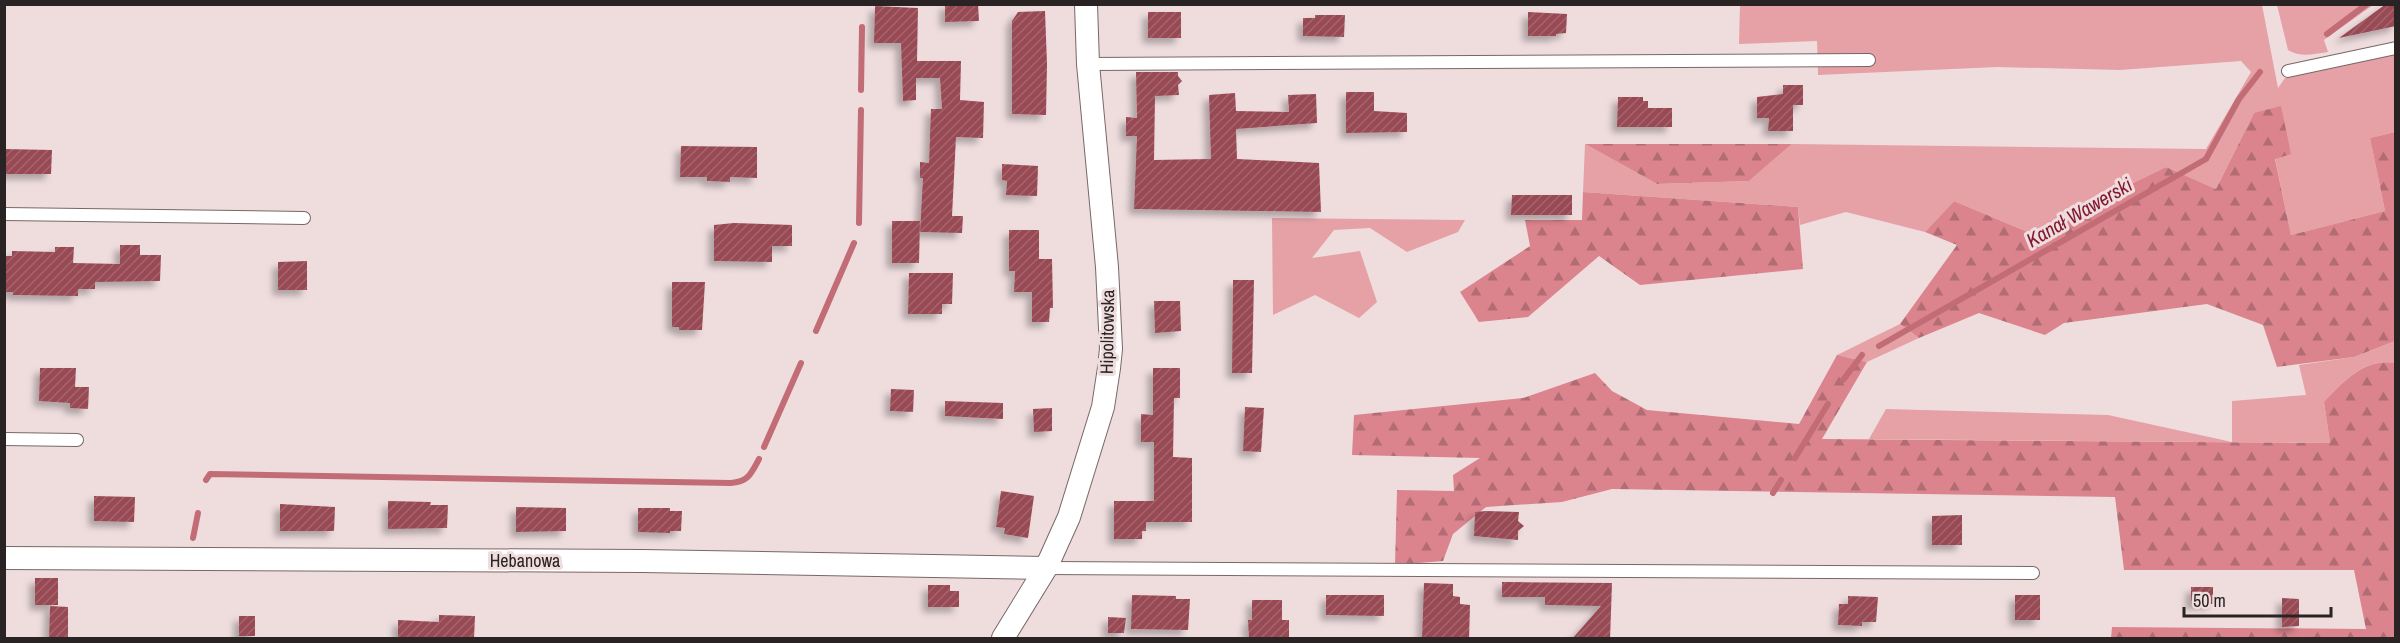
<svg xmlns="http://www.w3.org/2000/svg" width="2400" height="643" font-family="'Archivo Narrow',sans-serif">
	<defs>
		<pattern id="forest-firs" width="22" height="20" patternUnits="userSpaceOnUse" patternTransform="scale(1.5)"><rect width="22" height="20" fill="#db848d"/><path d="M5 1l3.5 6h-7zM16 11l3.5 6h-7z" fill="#b26c73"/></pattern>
		<pattern id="building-hatch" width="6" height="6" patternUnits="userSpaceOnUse" patternTransform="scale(1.5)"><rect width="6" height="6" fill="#994953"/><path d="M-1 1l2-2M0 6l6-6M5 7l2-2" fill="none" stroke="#a2666e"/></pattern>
		<filter id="shadow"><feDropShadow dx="-5.5" dy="5.5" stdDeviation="3" flood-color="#0004"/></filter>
	</defs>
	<rect width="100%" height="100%" fill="#efddde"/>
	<!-- green -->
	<path fill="#e5a1a6" d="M 1740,5 L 2262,5 L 2278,88 L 2285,78 L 2395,54 L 2395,132 L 2370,138 L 2385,211 L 2291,235 L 2275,158 L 2254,113 L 2216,189 L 2166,167 L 2030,233 L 1954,201 L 1925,232 L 1846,212 L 1800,225 L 1798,207 L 1583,192 L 1585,144 L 1657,184 L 1749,181 L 1792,144 L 2206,149 L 2251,72 L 2241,61 L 2120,70 L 1997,67 L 1818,75 L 1817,41 L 1739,44 Z
		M 2277,5 L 2277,4 L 2373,5 L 2324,40 L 2328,52 C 2313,54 2301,58 2288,50 Z
		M 1272,218 L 1465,220 L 1458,232 L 1407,252 L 1370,228 L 1334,230 L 1312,258 L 1360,251 L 1377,302 L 1359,318 L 1315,295 L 1273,315 Z
		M 1900,324 L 1919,338 L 1867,362 L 1837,355 Z
		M 2395,341 L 2395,363 C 2364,358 2344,381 2324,402 L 2330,443 L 1869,439 L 1886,409 L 2108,415 L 2232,442 L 2232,401 L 2306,395 L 2299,365 L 2354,357 Z"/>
	<!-- forest -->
	<path fill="url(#forest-firs)" d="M 2281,106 L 2291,154 L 2275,159 L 2291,235 L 2385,211 L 2370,138 L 2395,132 L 2395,341 L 2354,357 L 2277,367 L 2263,325 L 2207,304 L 2064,323 L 2045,335 L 1979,313 L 1919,338 L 1900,324 L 1957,245 L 1925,232 L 1954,201 L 2030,233 L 2166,167 L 2216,189 L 2254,113 Z
		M 1585,144 L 1792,144 L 1749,181 L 1657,184 Z
		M 1583,192 L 1798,207 L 1803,269 L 1640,285 L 1599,256 L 1528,317 L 1479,322 L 1460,292 L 1530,246 L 1525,220 L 1582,220 Z
		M 1837,355 L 1867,362 L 1822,439 L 2330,443 L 2324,402 C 2344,381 2364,358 2396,363 L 2395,638 L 2111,638 L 2112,627 L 2366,629 L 2354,570 L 2124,570 L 2115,497 L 1612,489 L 1562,502 L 1486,507 L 1453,534 L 1443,561 L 1395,565 L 1397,490 L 1454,491 L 1453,475 L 1480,458 L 1352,455 L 1354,415 L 1523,398 L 1595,373 L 1612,391 L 1647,410 L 1799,424 Z"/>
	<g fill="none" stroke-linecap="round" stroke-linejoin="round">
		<!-- stream -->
		<path stroke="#c26d76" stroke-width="6" d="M 2327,34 L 2367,4
			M 861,90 L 862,27
			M 859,223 L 861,110
			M 816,331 L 854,243
			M 1879,346 L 2206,159 L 2239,99 L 2260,72
			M 1843,380 L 1862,355
			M 764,447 L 801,363
			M 1795,458 L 1828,404
			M 206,480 L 210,474 L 731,483 C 748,482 751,474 759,459
			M 1773,493 L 1781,480
			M 193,538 L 198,513"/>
	</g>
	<!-- building -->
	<path fill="url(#building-hatch)" filter="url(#shadow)" d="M 945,4 L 978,4 L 979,21 L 945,22 Z
		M 2386,4 L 2396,4 L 2396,26 L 2339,38 Z
		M 875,6 L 918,8 L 917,61 L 961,61 L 960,100 L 984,102 L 983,138 L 956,137 L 952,216 L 963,216 L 962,233 L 920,232 L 923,178 L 920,178 L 920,162 L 929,163 L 931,109 L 942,109 L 940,78 L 916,78 L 916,100 L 903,101 L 901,43 L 874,43 Z
		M 1045,11 L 1047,64 L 1046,115 L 1012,114 L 1012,21 L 1018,12 Z
		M 1148,12 L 1181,12 L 1181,38 L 1148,38 Z
		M 1528,12 L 1567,14 L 1566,33 L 1556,34 L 1556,36 L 1528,36 Z
		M 1315,15 L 1345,15 L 1344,37 L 1303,36 L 1303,18 L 1315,18 Z
		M 1136,72 L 1178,72 L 1178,76 L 1182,81 L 1178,85 L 1179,95 L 1155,96 L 1154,160 L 1211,159 L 1209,95 L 1235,93 L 1236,111 L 1289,112 L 1288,95 L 1316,94 L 1317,123 L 1236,129 L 1237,159 L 1319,163 L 1321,212 L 1134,209 L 1137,136 L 1126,136 L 1126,117 L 1137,118 Z
		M 1783,85 L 1803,85 L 1803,105 L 1793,105 L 1793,131 L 1768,131 L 1769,118 L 1757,118 L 1757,97 L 1783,94 Z
		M 1346,92 L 1374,92 L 1374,111 L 1407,113 L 1407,132 L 1346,133 Z
		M 1618,97 L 1643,97 L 1643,101 L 1648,101 L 1648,108 L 1672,108 L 1672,127 L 1617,127 Z
		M 681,146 L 757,147 L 757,178 L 730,177 L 730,182 L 707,181 L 707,177 L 680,177 Z
		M 4,149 L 52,150 L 51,174 L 4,174 Z
		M 1002,164 L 1038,166 L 1037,196 L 1006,195 L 1007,181 L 1002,180 Z
		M 1512,195 L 1572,195 L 1572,215 L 1511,215 Z
		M 892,221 L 920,221 L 919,263 L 892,263 Z
		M 734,223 L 792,225 L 792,246 L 772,246 L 772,262 L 714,261 L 714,225 Z
		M 1009,230 L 1039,230 L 1039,259 L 1052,259 L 1053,308 L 1050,308 L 1049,322 L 1032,322 L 1032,292 L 1014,292 L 1015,271 L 1009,271 Z
		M 120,245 L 140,245 L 140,255 L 161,255 L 160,281 L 95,282 L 95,289 L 78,289 L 78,296 L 13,295 L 13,292 L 4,292 L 4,256 L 12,256 L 12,251 L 55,252 L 55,247 L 74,247 L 73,263 L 120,264 Z
		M 307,261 L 307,290 L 278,290 L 278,262 Z
		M 909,273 L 953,273 L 952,304 L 942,304 L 942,314 L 908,314 Z
		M 1233,280 L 1254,280 L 1252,373 L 1232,373 Z
		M 672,282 L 705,282 L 702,330 L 679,330 L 679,327 L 672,327 Z
		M 1154,301 L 1180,301 L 1181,331 L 1155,333 Z
		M 40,368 L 76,368 L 75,387 L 89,387 L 88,409 L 70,408 L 70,403 L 39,401 Z
		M 1153,368 L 1180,368 L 1180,398 L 1174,398 L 1173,457 L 1192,458 L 1192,522 L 1146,522 L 1146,531 L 1142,531 L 1142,539 L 1114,539 L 1114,501 L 1154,501 L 1154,442 L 1141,442 L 1141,414 L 1153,415 Z
		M 891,389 L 914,390 L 913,412 L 890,411 Z
		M 945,401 L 1003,403 L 1003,419 L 945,416 Z
		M 1245,407 L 1264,408 L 1261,452 L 1243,451 Z
		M 1052,408 L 1052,431 L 1034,432 L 1033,409 Z
		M 1001,491 L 1034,496 L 1028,538 L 1004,534 L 1005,528 L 996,527 Z
		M 94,496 L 135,497 L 134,522 L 94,521 Z
		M 388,501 L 431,502 L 430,505 L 448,505 L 447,528 L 388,529 Z
		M 280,504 L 335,507 L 334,531 L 280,531 Z
		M 516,507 L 566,508 L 566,531 L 516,532 Z
		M 638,508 L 670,508 L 670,511 L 682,511 L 681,531 L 670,531 L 670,533 L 638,532 Z
		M 1486,511 L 1519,512 L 1518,521 L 1524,526 L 1518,531 L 1518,540 L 1474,536 L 1475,512 Z
		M 1962,515 L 1962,545 L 1932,545 L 1932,516 Z
		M 35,578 L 58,578 L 58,605 L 35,605 Z
		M 1502,582 L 1612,583 L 1610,639 L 1572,639 L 1601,606 L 1545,605 L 1545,597 L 1502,597 Z
		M 1424,583 L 1453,584 L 1453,596 L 1460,597 L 1460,604 L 1470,605 L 1469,639 L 1422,639 Z
		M 928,585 L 950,585 L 950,591 L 959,591 L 959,607 L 928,607 Z
		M 2191,587 L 2213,587 L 2213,604 L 2191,604 Z
		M 1132,595 L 1176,596 L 1176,599 L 1190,599 L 1188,630 L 1131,629 Z
		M 1326,595 L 1384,595 L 1384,616 L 1326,615 Z
		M 2015,595 L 2040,595 L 2040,620 L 2015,620 Z
		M 1848,596 L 1878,597 L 1876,622 L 1862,622 L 1862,626 L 1838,625 L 1839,604 L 1848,604 Z
		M 2282,598 L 2299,599 L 2299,626 L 2282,627 Z
		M 1252,600 L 1282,600 L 1282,620 L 1289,620 L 1289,639 L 1249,639 L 1248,620 L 1252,620 Z
		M 50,606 L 68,607 L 68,639 L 49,639 Z
		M 439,615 L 475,616 L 474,639 L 398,639 L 398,620 L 439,622 Z
		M 239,616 L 255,616 L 255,636 L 239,636 Z
		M 1108,617 L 1126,618 L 1124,633 L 1108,633 Z"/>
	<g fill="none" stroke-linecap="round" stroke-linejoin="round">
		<defs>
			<path id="lane" d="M 1088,64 L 1869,60
				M 2288,71 L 2396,48
				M 4,214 L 304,218
				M 4,439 L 77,440
				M 1046,568 L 2033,573"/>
			<path id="street" d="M 4,558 L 642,561 L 1046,568
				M 1003,638 L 1046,568 L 1069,517 L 1103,407 L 1109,368 L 1111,349 L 1107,267 L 1088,64 L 1086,4"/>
		</defs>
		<!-- lane casing -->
		<use href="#lane" stroke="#786768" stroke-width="14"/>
		<!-- street casing -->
		<use href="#street" stroke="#786768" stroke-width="24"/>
		<!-- lane -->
		<use href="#lane" stroke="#fff" stroke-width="12"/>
		<!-- street -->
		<use href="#street" stroke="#fff" stroke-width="22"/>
	</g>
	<g text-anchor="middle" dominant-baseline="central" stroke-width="6" stroke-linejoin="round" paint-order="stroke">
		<!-- street labels -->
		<g font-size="18" fill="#2a2323" stroke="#efddde">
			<text transform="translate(1107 332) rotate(-89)">Hipolitowska</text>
			<text x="525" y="560">Hebanowa</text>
		</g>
		<!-- water labels -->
		<g font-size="20" font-style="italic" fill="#7f172f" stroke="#efddde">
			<text transform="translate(2079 212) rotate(-30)">Kanał Wawerski</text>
		</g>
	</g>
	<!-- border -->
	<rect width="2400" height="643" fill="none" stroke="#2a2323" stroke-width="12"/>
	<!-- scale -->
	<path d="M2184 607v9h147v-9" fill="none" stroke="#2a2323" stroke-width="3"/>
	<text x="2193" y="607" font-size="18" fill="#2a2323" stroke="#efddde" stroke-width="4.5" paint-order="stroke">50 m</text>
</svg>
